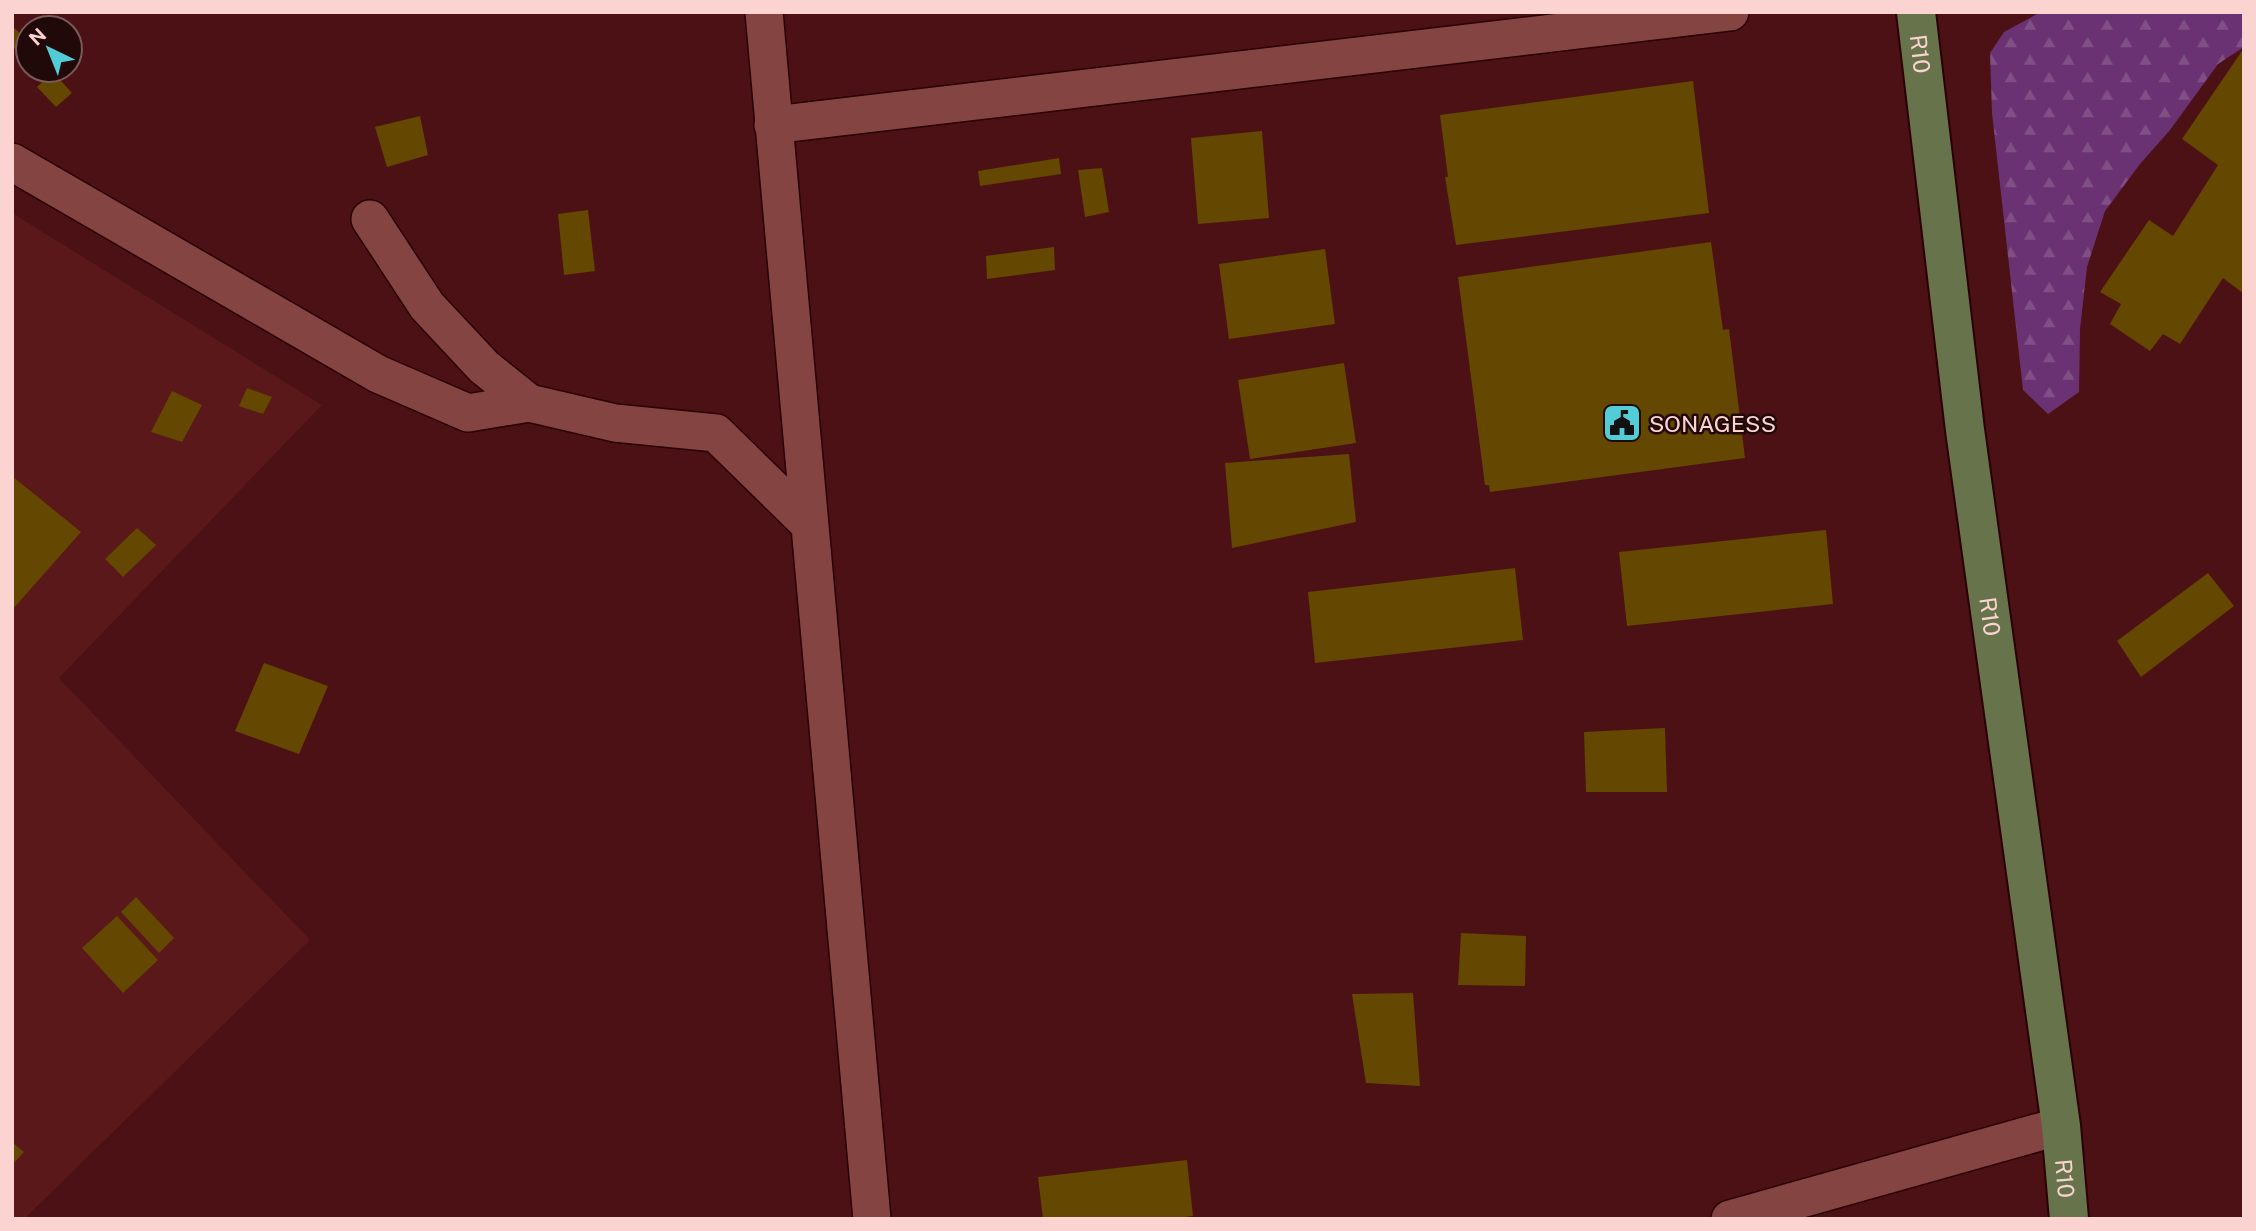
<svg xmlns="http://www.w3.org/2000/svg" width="2256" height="1231" font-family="'Public Sans',sans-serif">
	<defs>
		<pattern id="forest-firs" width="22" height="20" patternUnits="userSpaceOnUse" patternTransform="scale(1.75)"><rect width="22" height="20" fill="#6a3272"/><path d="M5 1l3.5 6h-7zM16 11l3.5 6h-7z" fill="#804f85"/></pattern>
	</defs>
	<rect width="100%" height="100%" fill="#4c1114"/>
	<!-- built -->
	<path fill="#5a181a" d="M 12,213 L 322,405 L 59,678 L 310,940 L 24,1219 L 12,1219 Z"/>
	<!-- forest -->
	<path fill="url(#forest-firs)" d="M 2046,12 L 2244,12 L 2244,47 L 2218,64 L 2170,130 L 2140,164 L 2105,211 L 2087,267 L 2080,329 L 2079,392 L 2048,414 L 2023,390 L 1992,113 L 1990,53 L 2004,32 L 2037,14 Z"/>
	<!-- building -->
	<path fill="#644700" d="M 12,26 L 25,38 L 12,51 Z
		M 2244,48 L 2244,294 L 2223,278 L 2180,344 L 2163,334 L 2150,351 L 2110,324 L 2121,304 L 2100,292 L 2149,220 L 2173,236 L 2218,165 L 2182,139 Z
		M 53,72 L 72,93 L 56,107 L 37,87 Z
		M 1693,81 L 1709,213 L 1456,245 L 1445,177 L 1448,177 L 1440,115 Z
		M 420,116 L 428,155 L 387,167 L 375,127 Z
		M 1262,131 L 1269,218 L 1198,224 L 1191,138 Z
		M 1059,158 L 1061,174 L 980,186 L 978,171 Z
		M 1102,168 L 1109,212 L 1085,217 L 1078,170 Z
		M 588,210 L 595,271 L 564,275 L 558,214 Z
		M 1711,242 L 1723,330 L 1729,329 L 1745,458 L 1490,492 L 1489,485 L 1485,485 L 1458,277 Z
		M 1054,247 L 1055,270 L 987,279 L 986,256 Z
		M 1325,249 L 1335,324 L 1229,339 L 1219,264 Z
		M 1344,363 L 1356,443 L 1250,459 L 1238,380 Z
		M 247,388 L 272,397 L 263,414 L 239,406 Z
		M 172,391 L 202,405 L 182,442 L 151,432 Z
		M 1349,454 L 1356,522 L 1232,548 L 1225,463 Z
		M 12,476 L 81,532 L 12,610 Z
		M 137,528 L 156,545 L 123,577 L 105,559 Z
		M 1826,530 L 1833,604 L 1627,626 L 1619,552 Z
		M 1515,568 L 1523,640 L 1315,663 L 1308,592 Z
		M 2208,573 L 2234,606 L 2141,677 L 2117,641 Z
		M 264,663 L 328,686 L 299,754 L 235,731 Z
		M 1665,728 L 1667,792 L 1586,792 L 1584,732 Z
		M 136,897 L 174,938 L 159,953 L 121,912 Z
		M 117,916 L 158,960 L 123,993 L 82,948 Z
		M 1461,933 L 1526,936 L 1525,986 L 1458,985 Z
		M 1413,993 L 1420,1086 L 1366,1083 L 1352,994 Z
		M 12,1142 L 24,1152 L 12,1165 Z
		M 1187,1160 L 1193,1216 L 1171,1219 L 1043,1219 L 1038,1177 Z"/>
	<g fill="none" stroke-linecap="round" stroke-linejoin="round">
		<defs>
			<path id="minor" d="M 764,12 L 872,1219
				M 773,125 L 1730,12
				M 12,162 L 378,374 L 468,413 L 529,403 L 615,423 L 716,433 L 809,524
				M 370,219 L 427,306 L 484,367 L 529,403
				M 1730,1219 L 2061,1126"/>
			<g id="major">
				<path id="s1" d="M 1916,12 L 1965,430 L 2061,1126 L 2069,1219"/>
			</g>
		</defs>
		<!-- minor casing -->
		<use href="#minor" stroke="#2a0104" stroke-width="40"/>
		<!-- major casing -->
		<use href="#major" stroke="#2a0104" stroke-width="42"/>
		<!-- minor -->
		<use href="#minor" stroke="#844442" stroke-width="37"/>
		<!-- major -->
		<use href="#major" stroke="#67734b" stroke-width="38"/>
	</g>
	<!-- icons -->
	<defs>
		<symbol id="civic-square" viewBox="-11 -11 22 22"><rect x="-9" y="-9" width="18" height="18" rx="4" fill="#52ccd6" stroke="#220909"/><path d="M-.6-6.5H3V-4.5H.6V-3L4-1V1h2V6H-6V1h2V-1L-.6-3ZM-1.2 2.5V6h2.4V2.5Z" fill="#111"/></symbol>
	</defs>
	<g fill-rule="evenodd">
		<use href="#civic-square" x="1600" y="401" width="44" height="44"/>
	</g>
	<g text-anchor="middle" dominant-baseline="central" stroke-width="5" stroke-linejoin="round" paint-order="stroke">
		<!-- street labels -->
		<g font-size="23" fill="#fbd4d1" stroke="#220909">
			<text stroke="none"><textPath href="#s1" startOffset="42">R10</textPath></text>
			<text stroke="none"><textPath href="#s1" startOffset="609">R10</textPath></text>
			<text stroke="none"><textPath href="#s1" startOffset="1176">R10</textPath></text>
		</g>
		<!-- poi labels -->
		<g font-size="23" fill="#fbd4d1" stroke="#220909" text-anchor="start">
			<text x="1649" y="423">SONAGESS</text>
		</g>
	</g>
	<!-- border -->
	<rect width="2256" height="1231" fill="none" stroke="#fbd4d1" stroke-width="28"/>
	<!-- north arrow -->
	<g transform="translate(49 49) rotate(317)"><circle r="33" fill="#220909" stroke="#795a59" stroke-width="2"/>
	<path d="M0-5L12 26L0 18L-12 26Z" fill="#52ccd6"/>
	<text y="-10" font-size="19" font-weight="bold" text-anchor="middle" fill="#fbd4d1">N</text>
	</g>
</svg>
